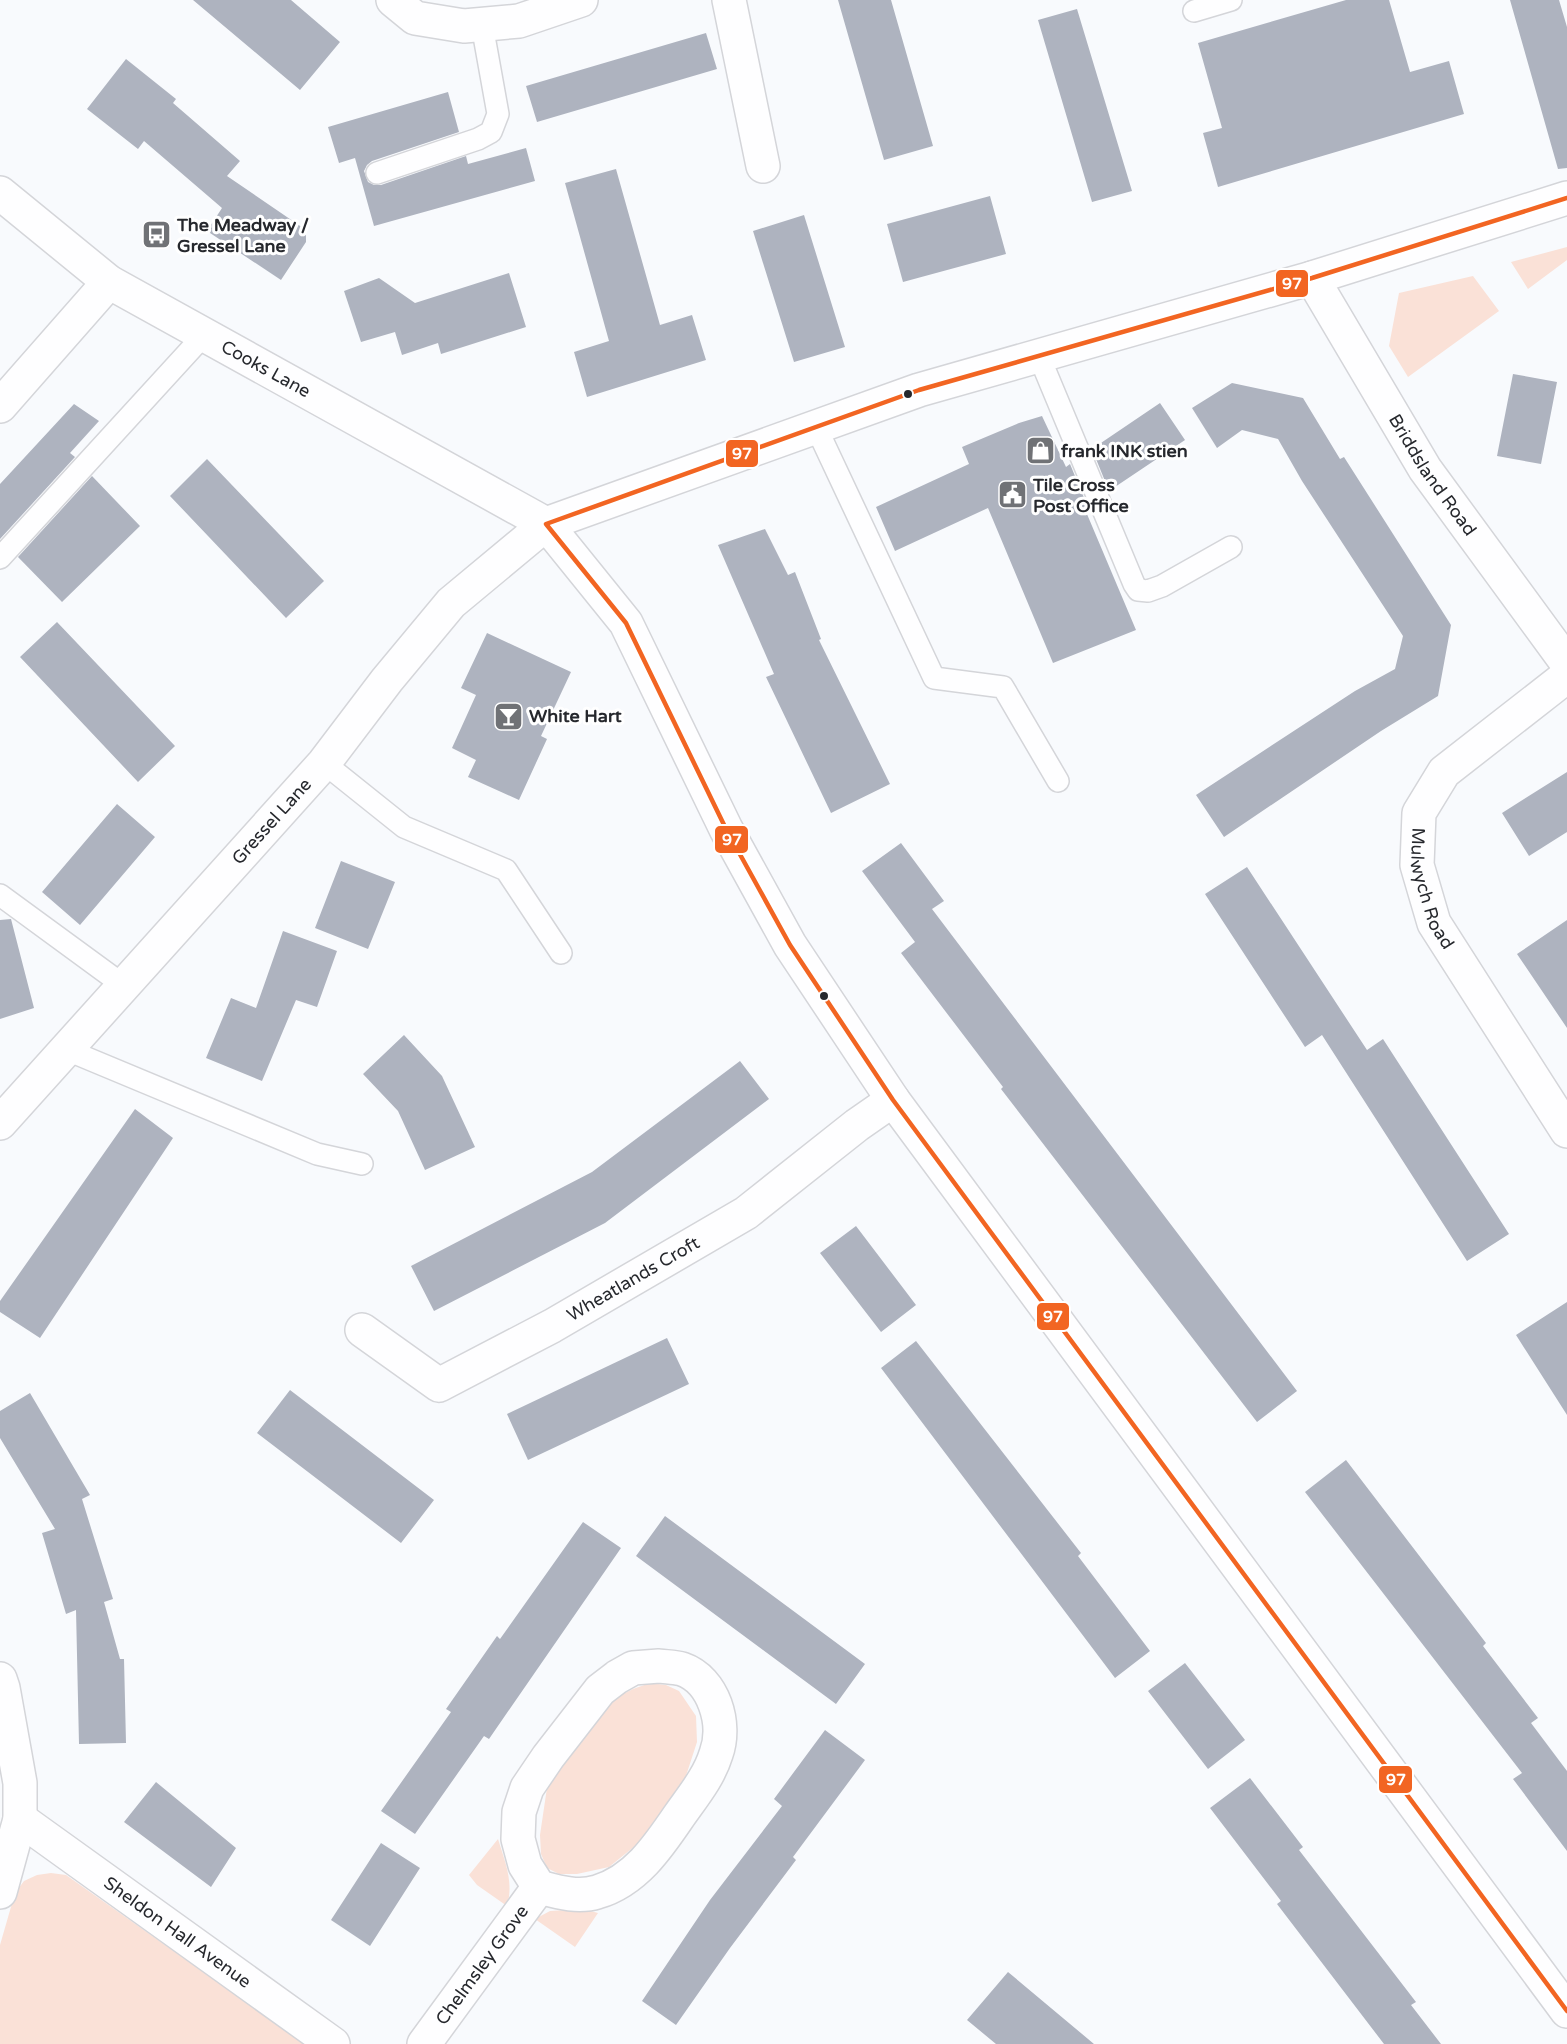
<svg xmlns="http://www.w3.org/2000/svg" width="1567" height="2044" font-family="'Varela Round',sans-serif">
	<rect width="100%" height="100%" fill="#f8fafd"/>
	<!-- green -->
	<path fill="#fae1d7" d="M 1567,247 L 1567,260 L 1528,289 L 1511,262 Z
		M 1473,276 L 1499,311 L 1408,377 L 1389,346 L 1399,293 Z
		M 650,1683 L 666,1685 L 679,1691 L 696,1716 L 697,1742 L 684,1782 L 640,1842 L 609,1867 L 577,1874 L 559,1874 L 547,1868 L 541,1854 L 540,1835 L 548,1781 L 598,1717 L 617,1697 L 633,1689 Z
		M 498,1839 C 505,1862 514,1882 507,1906 L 477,1885 L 469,1875 Z
		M 51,1873 L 66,1875 L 305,2044 L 0,2044 L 0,1945 L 15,1893 L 24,1881 L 37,1875 Z
		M 583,1909 L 598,1913 L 575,1947 L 535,1919 L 550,1911 Z"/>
	<!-- building -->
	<path fill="#aeb3bf" d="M 193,0 L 291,0 L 340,42 L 300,90 Z
		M 838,0 L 891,0 L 933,146 L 884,160 Z
		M 1346,0 L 1389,0 L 1410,72 L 1449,61 L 1464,114 L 1218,187 L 1203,133 L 1222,128 L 1198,43 Z
		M 1510,0 L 1559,0 L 1567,27 L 1567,168 L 1558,169 Z
		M 1077,9 L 1132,191 L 1092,202 L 1038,20 Z
		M 706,33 L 717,69 L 537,122 L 526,86 Z
		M 126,59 L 176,99 L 173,103 L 240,161 L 227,176 L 306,230 L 306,242 L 281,280 L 207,231 L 222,208 L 144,141 L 138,149 L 87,109 Z
		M 448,92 L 459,132 L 372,161 L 367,165 L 364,171 L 368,182 L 374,185 L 381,185 L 466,156 L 468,164 L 526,148 L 535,181 L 374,226 L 355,158 L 339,163 L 328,127 Z
		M 616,169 L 660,325 L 692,315 L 706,360 L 587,397 L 574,352 L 609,341 L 565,183 Z
		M 990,196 L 1006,254 L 903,282 L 887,224 Z
		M 804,215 L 845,347 L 794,362 L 753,231 Z
		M 509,273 L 526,327 L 441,354 L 438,343 L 402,355 L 395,332 L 361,342 L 344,291 L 379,278 L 415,303 Z
		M 1513,374 L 1557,382 L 1541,464 L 1497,456 Z
		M 1232,383 L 1303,398 L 1340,459 L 1344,457 L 1451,625 L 1438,696 L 1381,731 L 1224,837 L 1196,795 L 1355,691 L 1395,669 L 1403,636 L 1302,481 L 1278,439 L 1242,430 L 1217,448 L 1192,408 Z
		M 1160,403 L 1185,440 L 1109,491 L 1092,449 Z
		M 74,404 L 99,421 L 70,453 L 75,457 L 0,539 L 0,484 Z
		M 1042,416 L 1066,467 L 1070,464 L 1087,505 L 1084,507 L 1136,630 L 1053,663 L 988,508 L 895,551 L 876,507 L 969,464 L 962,447 L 1019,423 Z
		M 207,459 L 324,581 L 286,618 L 170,496 Z
		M 92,476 L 140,526 L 62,602 L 18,557 Z
		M 765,529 L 788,575 L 795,572 L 821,639 L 819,640 L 890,784 L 831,813 L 766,677 L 774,674 L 718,545 Z
		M 57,622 L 175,746 L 138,782 L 20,657 Z
		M 487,633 L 571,672 L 541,736 L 547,739 L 519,800 L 468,777 L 476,760 L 452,748 L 476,695 L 461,688 Z
		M 1567,772 L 1567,832 L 1529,856 L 1502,813 Z
		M 117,804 L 155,837 L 80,925 L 42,892 Z
		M 901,843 L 944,901 L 932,909 L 1297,1391 L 1257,1422 L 1001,1089 L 1003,1087 L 901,953 L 915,942 L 862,871 Z
		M 341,861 L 395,882 L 368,949 L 315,928 Z
		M 1247,867 L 1367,1050 L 1383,1039 L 1509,1234 L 1467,1261 L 1322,1035 L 1305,1047 L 1205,894 Z
		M 11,919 L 34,1008 L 0,1019 L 0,920 Z
		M 1567,920 L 1567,1028 L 1517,954 Z
		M 283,931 L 337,951 L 317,1007 L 296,1000 L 262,1081 L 206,1058 L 231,998 L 256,1008 Z
		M 404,1035 L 442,1076 L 475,1147 L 425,1170 L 398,1111 L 363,1074 Z
		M 740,1061 L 769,1099 L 605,1223 L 434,1311 L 411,1266 L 592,1172 Z
		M 135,1109 L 173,1138 L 40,1338 L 0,1312 L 0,1301 Z
		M 856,1226 L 916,1305 L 881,1332 L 820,1253 Z
		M 1567,1302 L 1567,1415 L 1516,1335 Z
		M 667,1338 L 689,1384 L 528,1460 L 507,1414 Z
		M 916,1341 L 1081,1553 L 1078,1556 L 1150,1651 L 1115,1678 L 881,1368 Z
		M 290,1390 L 434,1500 L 401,1543 L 257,1433 Z
		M 30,1393 L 90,1495 L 82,1499 L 113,1599 L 104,1602 L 120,1659 L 124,1659 L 126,1743 L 79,1744 L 76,1610 L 66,1614 L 42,1533 L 55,1529 L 0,1438 L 0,1411 Z
		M 1346,1460 L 1486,1643 L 1483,1646 L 1538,1718 L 1531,1723 L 1567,1771 L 1567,1851 L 1513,1779 L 1522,1773 L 1305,1492 Z
		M 665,1516 L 865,1664 L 836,1704 L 636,1556 Z
		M 583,1522 L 621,1548 L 489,1739 L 484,1736 L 415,1834 L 381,1811 L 451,1712 L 446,1709 L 497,1636 L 500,1639 Z
		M 1185,1663 L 1245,1740 L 1208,1769 L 1148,1691 Z
		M 825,1730 L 865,1760 L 793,1857 L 796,1860 L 730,1948 L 676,2025 L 642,2001 L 710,1900 L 782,1806 L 774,1799 Z
		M 1250,1778 L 1303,1847 L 1299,1850 L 1416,2002 L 1411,2005 L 1441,2044 L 1384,2044 L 1277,1904 L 1281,1901 L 1210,1808 Z
		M 156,1782 L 236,1848 L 211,1887 L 124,1822 Z
		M 381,1843 L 420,1868 L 370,1946 L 331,1920 Z
		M 1008,1972 L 1094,2044 L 996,2044 L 967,2020 Z"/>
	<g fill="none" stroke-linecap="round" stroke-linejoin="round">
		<defs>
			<path id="service" d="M 1194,11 L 1231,0
				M 377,173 L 478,139 L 491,132 L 498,114 L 482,25
				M 1039,356 L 1134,584 L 1138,590 L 1148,591 L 1162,586 L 1231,547
				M 816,427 L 934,678 L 1003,687 L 1058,781
				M 0,558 L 204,335
				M 324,763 L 404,827 L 506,870 L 561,953
				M 0,895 L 123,985
				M 65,1049 L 317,1154 L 362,1164"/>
			<g id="minor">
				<path d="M 393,0 L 415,18 L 464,26 L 519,21 L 581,0"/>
				<path d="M 729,0 L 763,166"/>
				<path id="s1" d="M 1312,278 L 1425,469 L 1567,663"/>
				<path d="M 0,406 L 109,282"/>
				<path id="s2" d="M 1567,676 L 1444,772 L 1419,813 L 1417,865 L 1434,923 L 1567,1131"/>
				<path id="s3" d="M 362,1330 L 439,1385 L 552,1326 L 746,1213 L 857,1125 L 893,1100"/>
				<path d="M 659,1666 C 666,1667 675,1667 682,1669 C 714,1680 727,1724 716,1754 C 709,1777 693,1796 679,1816 C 658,1847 635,1881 597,1892 C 578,1898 558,1892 539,1887 L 525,1865 L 518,1839 L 519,1812 L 527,1788 L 548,1757 L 600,1690 L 617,1677 L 633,1668 Z"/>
				<path d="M 0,1679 L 3,1688 L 20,1783 L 20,1819 L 0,1892"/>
				<path id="s4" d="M 20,1819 L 333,2044"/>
				<path id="s5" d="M 424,2044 L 539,1887"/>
			</g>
			<g id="tertiary">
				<path id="s6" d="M 0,193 L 109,282 L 546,524 L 626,623 L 726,829 L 790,945 L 893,1100 L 1567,2011"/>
				<path id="s7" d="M 0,1123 L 324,763 L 387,680 L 451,603 L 546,524 L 919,390 L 1312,278 L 1567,198"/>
			</g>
		</defs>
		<!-- service casing -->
		<use href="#service" stroke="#d4d5d9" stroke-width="24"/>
		<!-- minor casing -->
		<use href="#minor" stroke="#d4d5d9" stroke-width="36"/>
		<!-- tertiary casing -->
		<use href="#tertiary" stroke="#d4d5d9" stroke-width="36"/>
		<!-- service -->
		<use href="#service" stroke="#fefeff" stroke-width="21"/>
		<!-- minor -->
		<use href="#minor" stroke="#fefeff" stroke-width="33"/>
		<!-- tertiary -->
		<use href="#tertiary" stroke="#fefeff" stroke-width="33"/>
		<defs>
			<path id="bus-1" d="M 1567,198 L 1312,278 L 919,390 L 546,524 L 626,623 L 726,829 L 790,945 L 893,1100 L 1567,2011"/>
		</defs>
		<!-- bus-1 casing -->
		<use href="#bus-1" stroke="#fff" stroke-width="9"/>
		<!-- bus-1 -->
		<use href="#bus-1" stroke="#f26522" stroke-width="4.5"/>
	</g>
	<!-- icons -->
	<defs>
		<symbol id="bus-square" viewBox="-11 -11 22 22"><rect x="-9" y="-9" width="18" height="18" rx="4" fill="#707276" stroke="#fff"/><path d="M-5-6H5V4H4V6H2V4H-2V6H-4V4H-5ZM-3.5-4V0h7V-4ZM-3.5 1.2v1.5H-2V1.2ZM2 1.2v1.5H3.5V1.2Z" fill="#fff"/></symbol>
		<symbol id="shop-square" viewBox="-11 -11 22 22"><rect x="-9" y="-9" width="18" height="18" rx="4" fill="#707276" stroke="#fff"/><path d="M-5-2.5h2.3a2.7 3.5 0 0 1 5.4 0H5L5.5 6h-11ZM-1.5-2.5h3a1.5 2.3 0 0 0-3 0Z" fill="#fff"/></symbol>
		<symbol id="civic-square" viewBox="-11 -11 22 22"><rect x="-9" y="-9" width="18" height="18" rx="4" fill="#707276" stroke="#fff"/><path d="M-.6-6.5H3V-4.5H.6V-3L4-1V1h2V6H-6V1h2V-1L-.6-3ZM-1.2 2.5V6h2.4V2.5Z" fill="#fff"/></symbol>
		<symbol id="bar-square" viewBox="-11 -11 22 22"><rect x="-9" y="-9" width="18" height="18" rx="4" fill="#707276" stroke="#fff"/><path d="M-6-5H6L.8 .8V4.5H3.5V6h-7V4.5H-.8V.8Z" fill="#fff"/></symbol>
	</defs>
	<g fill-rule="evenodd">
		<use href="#bus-square" x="140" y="218" width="33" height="33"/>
		<use href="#shop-square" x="1024" y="434" width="33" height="33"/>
		<use href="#civic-square" x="996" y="478" width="33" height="33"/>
		<use href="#bar-square" x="492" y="700" width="33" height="33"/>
	</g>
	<!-- markers -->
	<g fill="#26282d" stroke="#fff" stroke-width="2">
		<circle cx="908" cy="394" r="5"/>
		<circle cx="824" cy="996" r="5"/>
	</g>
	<g text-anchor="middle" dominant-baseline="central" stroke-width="6" stroke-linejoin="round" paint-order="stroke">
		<!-- poi labels -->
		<g font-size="18" font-weight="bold" fill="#26282d" stroke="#fff" text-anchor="start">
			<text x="177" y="225">The Meadway /<tspan x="177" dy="21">Gressel Lane</tspan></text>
			<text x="1061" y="451">frank INK stien</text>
			<text x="1033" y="485">Tile Cross<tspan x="1033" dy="21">Post Office</tspan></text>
			<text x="529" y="716">White Hart</text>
		</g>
		<!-- street labels -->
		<g font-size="18" fill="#26282d" stroke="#fff">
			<text stroke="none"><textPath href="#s6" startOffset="320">Cooks Lane</textPath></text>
			<text stroke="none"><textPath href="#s1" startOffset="231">Briddsland Road</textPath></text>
			<text stroke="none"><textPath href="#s7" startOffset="406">Gressel Lane</textPath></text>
			<text stroke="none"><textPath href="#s2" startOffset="282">Mulwych Road</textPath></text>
			<text stroke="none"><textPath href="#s3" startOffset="316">Wheatlands Croft</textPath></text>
			<text stroke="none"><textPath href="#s4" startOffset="194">Sheldon Hall Avenue</textPath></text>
			<text stroke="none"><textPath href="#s5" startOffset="98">Chelmsley Grove</textPath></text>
		</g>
	</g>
	<g stroke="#fff" stroke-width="2">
		<rect x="1275" y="269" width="34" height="29" rx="6" fill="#f26522"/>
		<rect x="725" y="439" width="34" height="29" rx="6" fill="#f26522"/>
		<rect x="714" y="825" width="35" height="29" rx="6" fill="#f26522"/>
		<rect x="1036" y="1302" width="34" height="29" rx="6" fill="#f26522"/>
		<rect x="1378" y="1765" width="35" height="29" rx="6" fill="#f26522"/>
	</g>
	<g font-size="16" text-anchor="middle" font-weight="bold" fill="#fff">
		<text x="1292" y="289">97</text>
		<text x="742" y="459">97</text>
		<text x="732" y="845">97</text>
		<text x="1053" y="1322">97</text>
		<text x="1396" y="1785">97</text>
	</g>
</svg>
